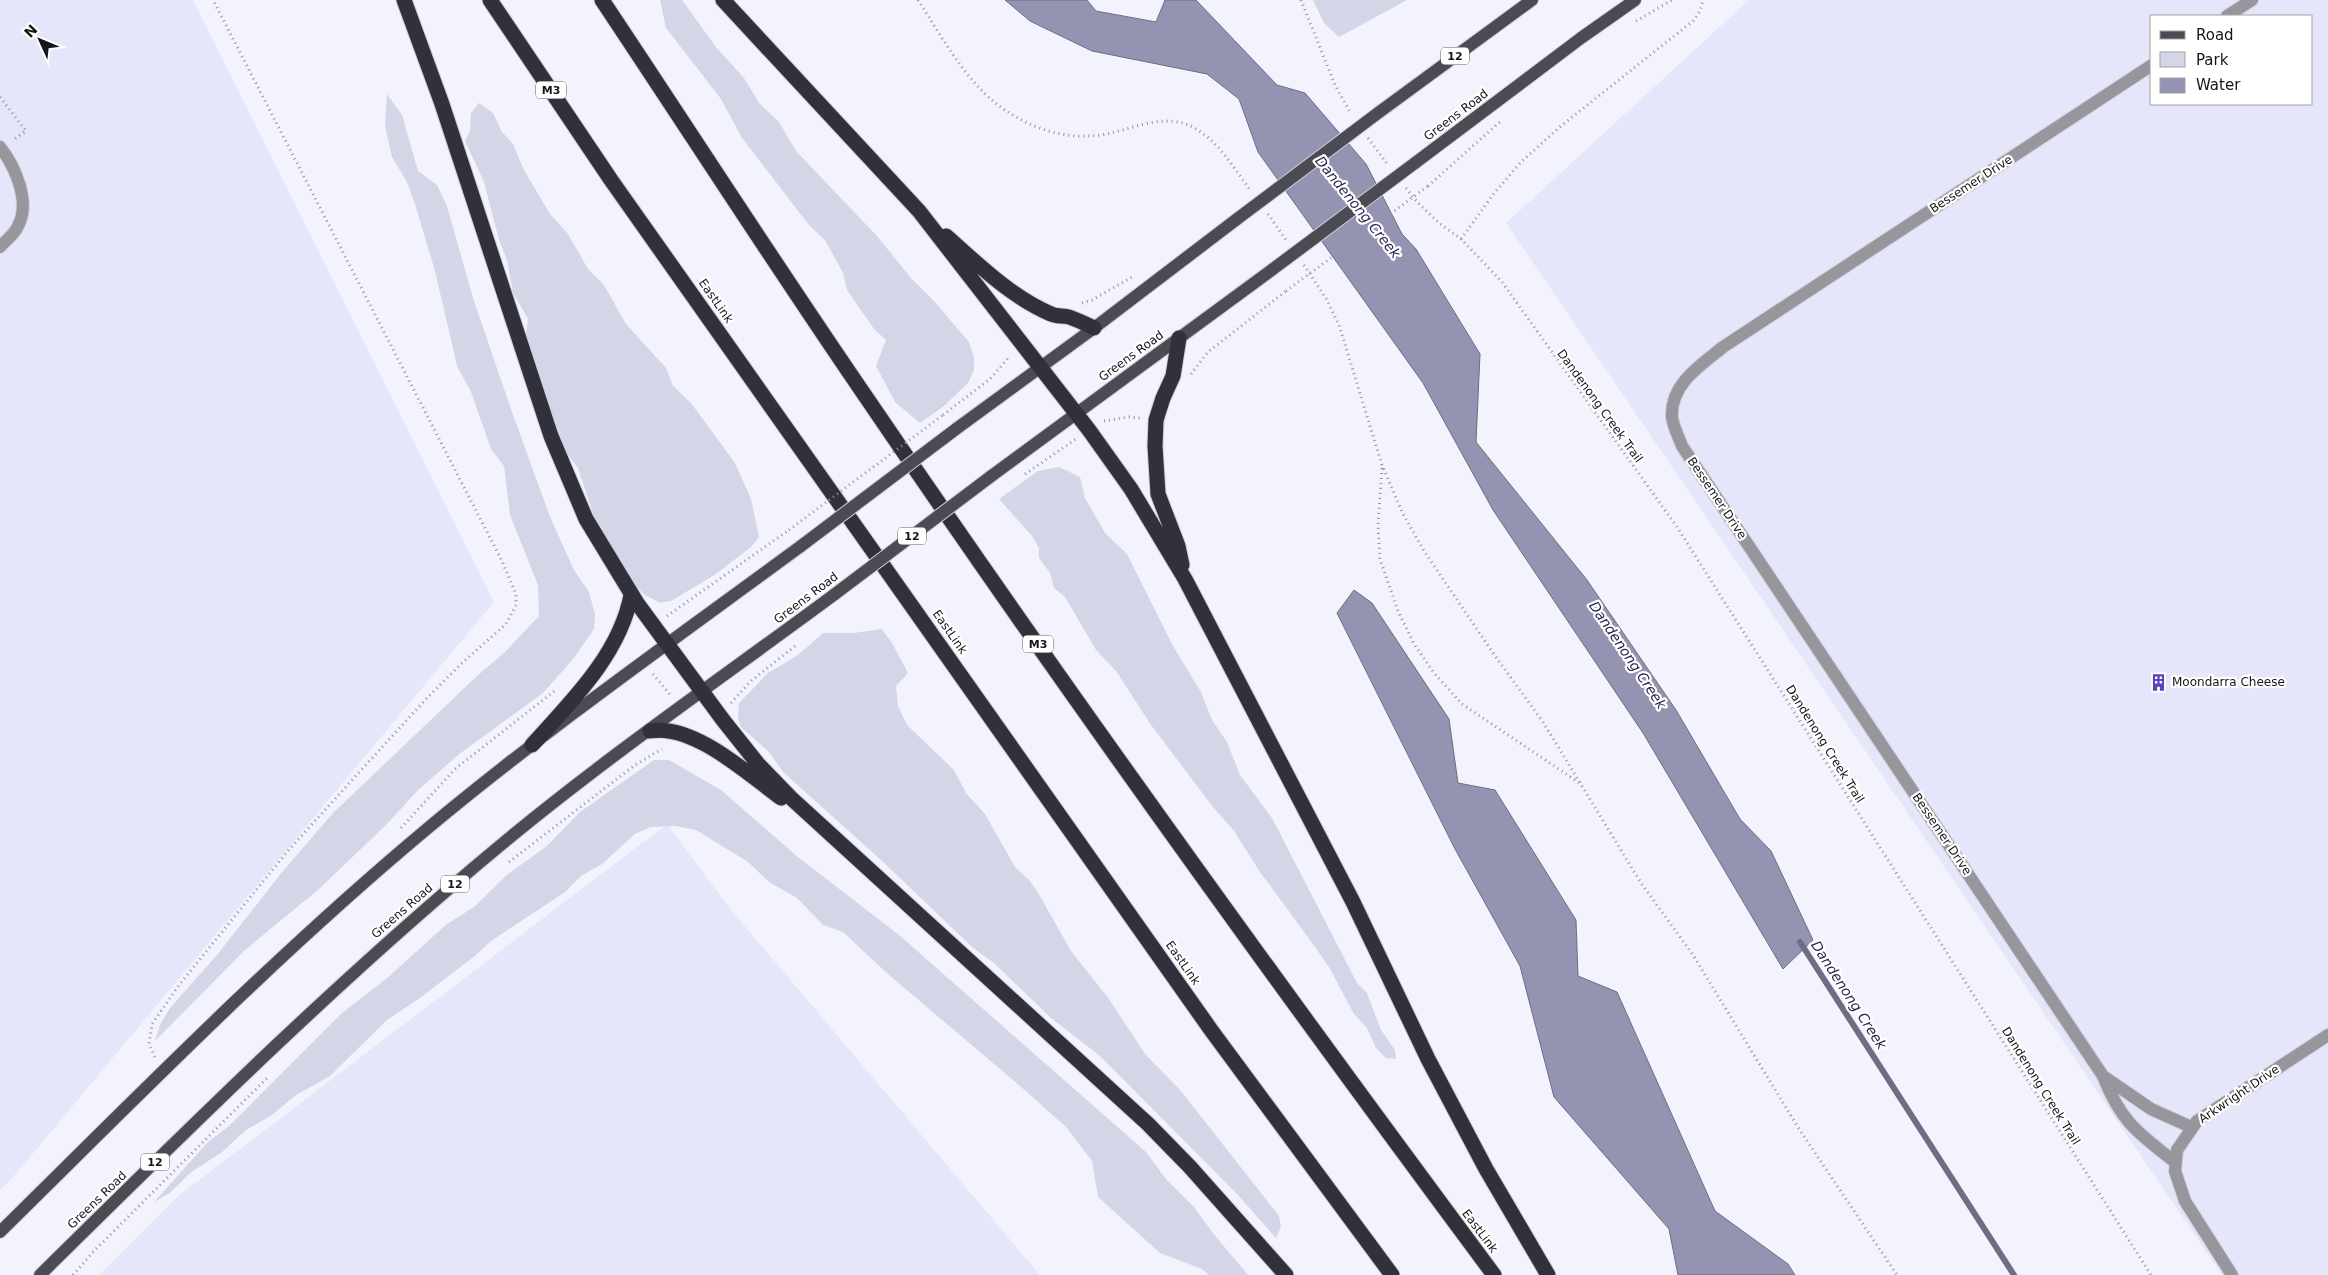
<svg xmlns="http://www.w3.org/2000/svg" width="2328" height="1275" font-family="'DejaVu Sans',sans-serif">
	<rect width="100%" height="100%" fill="#f3f3fe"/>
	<!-- built -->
	<path fill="#e6e6fb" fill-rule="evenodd" d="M 0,0 L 193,0 L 494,602 L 14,1176 L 0,1190 Z
		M 1749,0 L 2328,0 L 2328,1275 L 2222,1275 L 1506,223 ZM 2152,16 L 2312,16 L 2312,104 L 2152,104 Z
		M 667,824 L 727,905 L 1040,1275 L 99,1275 L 177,1197 Z"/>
	<!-- green -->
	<path fill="#d5d5e8" d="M 660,0 L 682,0 L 716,47 L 744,78 L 759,103 L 779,122 L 796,151 L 877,236 L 911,278 L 933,300 L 969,342 L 974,358 L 974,370 L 968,383 L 944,406 L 920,423 L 895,402 L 876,366 L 886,340 L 874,329 L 847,290 L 843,273 L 825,240 L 809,225 L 742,138 L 721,99 L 666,28 Z
		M 1313,0 L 1407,0 L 1339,37 L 1324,23 Z
		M 387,94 L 402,115 L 418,171 L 437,185 L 447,206 L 473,298 L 512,412 L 550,517 L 574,570 L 589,592 L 595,614 L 594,629 L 574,658 L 543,693 L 458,755 L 417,791 L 387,824 L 319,889 L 245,950 L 155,1041 L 160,1025 L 170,1008 L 217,955 L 283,871 L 333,813 L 477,676 L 505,652 L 539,616 L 538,585 L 510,515 L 504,466 L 491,449 L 471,392 L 457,366 L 435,271 L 415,204 L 407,182 L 392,157 L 385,126 Z
		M 479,103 L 493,113 L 502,132 L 513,144 L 524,170 L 550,214 L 568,234 L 588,269 L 604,285 L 626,324 L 666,368 L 673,386 L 691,403 L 735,463 L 751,499 L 759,537 L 751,547 L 716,574 L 671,601 L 660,603 L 645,595 L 631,582 L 594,517 L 578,468 L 565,451 L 526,336 L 528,319 L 513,293 L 507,260 L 499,240 L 484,182 L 465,141 L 470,131 L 471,113 Z
		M 1059,467 L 1080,477 L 1085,498 L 1105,533 L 1127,554 L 1173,646 L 1201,692 L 1212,720 L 1227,742 L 1240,775 L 1272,818 L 1357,983 L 1367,993 L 1381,1030 L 1395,1050 L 1396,1059 L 1386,1058 L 1376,1048 L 1367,1028 L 1354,1014 L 1329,967 L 1310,940 L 1260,872 L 1234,831 L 1213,807 L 1151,725 L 1116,671 L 1096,650 L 1065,597 L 1054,588 L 1050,573 L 1039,558 L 1039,548 L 1032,536 L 999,499 L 1038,471 Z
		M 882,629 L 892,643 L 908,673 L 896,686 L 898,706 L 907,725 L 954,770 L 966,793 L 985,814 L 1015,867 L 1030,881 L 1040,896 L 1071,951 L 1109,999 L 1145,1054 L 1181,1091 L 1279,1216 L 1281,1227 L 1276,1238 L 1238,1195 L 1100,1056 L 1051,1018 L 994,963 L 972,947 L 880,859 L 784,773 L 768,751 L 741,727 L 738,718 L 739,703 L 768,673 L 798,655 L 823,633 L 853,633 Z
		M 654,760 L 669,760 L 721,790 L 798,857 L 899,935 L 1146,1152 L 1166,1179 L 1194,1207 L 1212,1232 L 1248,1275 L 1209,1275 L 1202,1269 L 1160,1253 L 1098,1197 L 1092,1161 L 1067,1128 L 1027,1092 L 888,974 L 843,932 L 823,925 L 797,898 L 769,882 L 748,862 L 696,830 L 675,826 L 651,827 L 635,834 L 602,864 L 581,876 L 565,892 L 491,941 L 476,955 L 420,998 L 387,1020 L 330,1076 L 296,1095 L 272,1115 L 246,1130 L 222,1152 L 190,1173 L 170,1193 L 154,1202 L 208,1142 L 229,1126 L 342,1013 L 386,979 L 447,924 L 474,907 L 508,874 L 547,846 L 580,812 Z"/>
	<!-- water -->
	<path fill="#9493b1" stroke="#6e6d84" d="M 1005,0 L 1087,0 L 1096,11 L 1156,22 L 1165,0 L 1196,0 L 1277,85 L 1305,93 L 1366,164 L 1402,234 L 1416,249 L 1480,354 L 1476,442 L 1587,580 L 1676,710 L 1740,819 L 1771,851 L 1813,940 L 1783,969 L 1643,733 L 1493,510 L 1423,383 L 1258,152 L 1239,99 L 1207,74 L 1092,51 L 1030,21 Z
		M 1354,590 L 1372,603 L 1449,719 L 1458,783 L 1495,790 L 1576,920 L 1578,976 L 1617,992 L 1715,1211 L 1788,1264 L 1795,1275 L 1678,1275 L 1669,1229 L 1554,1097 L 1520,966 L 1455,849 L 1337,613 Z"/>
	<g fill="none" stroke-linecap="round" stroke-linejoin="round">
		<!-- stream -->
		<path stroke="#6e6d84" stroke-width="6" d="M 1800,942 L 2014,1275"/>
		<defs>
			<path id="minor" d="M 2227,16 L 2252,0
				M 2152,65 L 1723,347 C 1701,365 1670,384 1672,417 C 1673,426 1679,438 1682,446 L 2103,1076 C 2121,1122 2138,1133 2175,1162
				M 0,147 C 15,166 31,202 18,226 C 15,234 5,241 0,247
				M 2103,1076 L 2151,1109 L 2191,1127
				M 2232,1275 L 2185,1201 L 2175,1171 L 2177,1150 L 2197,1121 L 2328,1035"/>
			<path id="major" d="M 1378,113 L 1532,0
				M 1415,163 L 1581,38 L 1635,0
				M 956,429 L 1094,328 L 1237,219
				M 990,477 L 1273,269
				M 0,1232 C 140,1094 277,954 428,828 C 548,728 676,638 801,546
				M 40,1275 C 190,1127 340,978 502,844 C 608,756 723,677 835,594"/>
			<path id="highway" d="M 404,0 L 442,104 L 551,436 L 586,519 L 637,603 L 723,720 L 758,764 L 791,798 L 1148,1124 L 1190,1167 L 1286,1275
				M 490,0 L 611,180 L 1211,1030 L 1392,1275
				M 602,0 C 690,132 776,266 866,397 C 1068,694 1280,987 1494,1275
				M 723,0 L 919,211 L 1089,430 L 1131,489 L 1185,579 L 1353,902 L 1428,1059 L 1486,1169 L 1548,1275
				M 946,236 C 978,264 1011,297 1051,314 C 1057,317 1063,315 1069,317 C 1078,320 1086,324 1094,328
				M 1179,338 L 1173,376 L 1163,398 L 1156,420 L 1155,446 L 1158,494 L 1178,546 L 1182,565
				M 650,731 C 693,723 748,774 781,798
				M 532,745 C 571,702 620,654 631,595"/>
		</defs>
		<!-- minor casing -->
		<use href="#minor" stroke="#cfcfda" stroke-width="14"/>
		<!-- major casing -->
		<use href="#major" stroke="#cfcfda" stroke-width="14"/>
		<!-- highway casing -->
		<use href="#highway" stroke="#cfcfda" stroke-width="17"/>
		<!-- path -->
		<path stroke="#93939b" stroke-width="3" stroke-dasharray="1 4" stroke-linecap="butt" d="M 918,0 C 943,38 968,87 1008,112 C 1031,127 1061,138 1090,136 C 1126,135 1162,108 1196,129 C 1220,143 1235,170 1251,191
			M 1301,0 L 1335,85 L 1351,114
			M 1636,21 L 1672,0
			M 0,97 L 26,131 L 13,140
			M 1368,138 L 1388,165
			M 1428,186 L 1502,120
			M 1406,188 L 1417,202 L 1439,223 L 1461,239 L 1502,282 L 1677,527 L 2151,1275
			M 1268,214 L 1286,240
			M 1461,239 L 1495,192 L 1521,162 L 1561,126 L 1693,21 L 1700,11 L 1703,0
			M 1304,265 L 1327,300 L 1339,325 L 1382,465 L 1403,514 L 1424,551 L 1493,653 L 1543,722 L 1641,883 L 1693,955 L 1799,1129 L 1897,1275
			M 1082,303 L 1092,300 L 1132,277
			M 1191,374 L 1208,352 L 1286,291
			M 943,415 L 990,379 L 1010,356
			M 1104,421 L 1129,417 L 1140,418
			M 1382,468 L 1378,525 L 1380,559 L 1398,611 L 1414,644 L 1434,673 L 1462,704 L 1581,784
			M 1025,474 L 1076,439
			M 667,616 L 789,530
			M 653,674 L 671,696
			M 731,703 L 751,681 L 795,646
			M 401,828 L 455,769 L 557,689
			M 509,862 L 635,765 L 662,749
			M 155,1057 L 149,1044 L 152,1024 L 179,985 L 287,852 L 353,779 L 427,698 L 462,663 L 506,624 L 516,605 L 516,594 L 502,561 L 213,0
			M 73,1275 L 93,1252 L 269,1076"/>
		<!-- minor -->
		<use href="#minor" stroke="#96969c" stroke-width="12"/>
		<!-- major -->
		<use href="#major" stroke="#4b4b54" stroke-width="12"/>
		<!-- highway -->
		<use href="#highway" stroke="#31313c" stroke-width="15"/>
		<defs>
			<path id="major-bridge" d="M 1237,219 L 1378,113
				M 1273,269 L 1415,163
				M 801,546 L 956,429
				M 835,594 L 990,477"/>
		</defs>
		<!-- major-bridge casing -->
		<use href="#major-bridge" stroke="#cfcfda" stroke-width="14" stroke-linecap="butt"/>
		<!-- path-bridge -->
		<path stroke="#93939b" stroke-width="3" stroke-dasharray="1 4" stroke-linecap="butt" d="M 1286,291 L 1428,186
			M 789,530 L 943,415"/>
		<!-- major-bridge -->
		<use href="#major-bridge" stroke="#4b4b54" stroke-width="12"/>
	</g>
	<!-- icons -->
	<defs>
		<symbol id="building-bare" viewBox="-9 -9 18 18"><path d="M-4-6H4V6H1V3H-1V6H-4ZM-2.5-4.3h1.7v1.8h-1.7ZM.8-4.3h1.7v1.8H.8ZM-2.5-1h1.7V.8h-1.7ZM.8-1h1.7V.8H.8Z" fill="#5942ba" stroke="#fff" stroke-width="2.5" paint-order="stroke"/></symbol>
	</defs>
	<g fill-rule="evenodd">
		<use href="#building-bare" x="2146" y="670" width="25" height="25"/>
	</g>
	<g text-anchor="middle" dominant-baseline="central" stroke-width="4.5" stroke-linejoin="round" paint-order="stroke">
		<!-- shield labels -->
		<g fill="#fff" stroke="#5b5b5f" stroke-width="1">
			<rect x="1441" y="47.5" width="28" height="17" rx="4"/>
			<rect x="536" y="81.5" width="30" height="17" rx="4"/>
			<rect x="898" y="527.5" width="28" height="17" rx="4"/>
			<rect x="1023" y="635.5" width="30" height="17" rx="4"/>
			<rect x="441" y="875.5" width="28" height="17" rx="4"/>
			<rect x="141" y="1153.5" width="28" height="17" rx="4"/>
		</g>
		<g font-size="11" font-weight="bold" fill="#15151a">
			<text x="1455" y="56">12</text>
			<text x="551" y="90">M3</text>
			<text x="912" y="536">12</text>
			<text x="1038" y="644">M3</text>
			<text x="455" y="884">12</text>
			<text x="155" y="1162">12</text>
		</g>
		<!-- street labels -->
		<g font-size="12" fill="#15151a" stroke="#fff">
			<text transform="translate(1456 115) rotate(-37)">Greens Road</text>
			<text transform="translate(1971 184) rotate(-33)">Bessemer Drive</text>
			<text transform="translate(716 301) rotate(55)">EastLink</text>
			<text transform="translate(1131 356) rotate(-36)">Greens Road</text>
			<text transform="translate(1600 406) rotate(54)">Dandenong Creek Trail</text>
			<text transform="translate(1717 498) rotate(56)">Bessemer Drive</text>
			<text transform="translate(806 598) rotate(-37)">Greens Road</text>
			<text transform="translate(950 632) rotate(55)">EastLink</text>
			<text transform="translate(1825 744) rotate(58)">Dandenong Creek Trail</text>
			<text transform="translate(1942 834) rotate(56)">Bessemer Drive</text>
			<text transform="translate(402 911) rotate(-41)">Greens Road</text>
			<text transform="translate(1183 963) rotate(55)">EastLink</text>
			<text transform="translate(2041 1086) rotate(58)">Dandenong Creek Trail</text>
			<text transform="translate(2239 1094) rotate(-34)">Arkwright Drive</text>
			<text transform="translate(97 1200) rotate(-44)">Greens Road</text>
			<text transform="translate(1480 1231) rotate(53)">EastLink</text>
		</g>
		<!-- poi labels -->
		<g font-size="12" fill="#15151a" stroke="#fff" text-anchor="start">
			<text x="2172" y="682">Moondarra Cheese</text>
		</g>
		<!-- water labels -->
		<g font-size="14" font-style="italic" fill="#29244e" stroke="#fff">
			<text transform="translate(1358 207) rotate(51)">Dandenong Creek</text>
			<text transform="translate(1628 655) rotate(56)">Dandenong Creek</text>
			<text transform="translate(1849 995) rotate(57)">Dandenong Creek</text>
		</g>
	</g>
	<!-- legend -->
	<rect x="2150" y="15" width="162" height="90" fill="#ffffff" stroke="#a1a1a3"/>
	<rect x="2160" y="31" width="25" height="8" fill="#4b4b54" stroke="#a1a1a3"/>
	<text x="2196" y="40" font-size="15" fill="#15151a">Road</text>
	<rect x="2160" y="52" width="25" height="15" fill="#d5d5e8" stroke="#a1a1a3"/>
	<text x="2196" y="65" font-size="15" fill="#15151a">Park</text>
	<rect x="2160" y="78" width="25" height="15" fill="#9493b1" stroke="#a1a1a3"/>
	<text x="2196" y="90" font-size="15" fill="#15151a">Water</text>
	<!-- north arrow -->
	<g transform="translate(40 40) rotate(314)" stroke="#ffffff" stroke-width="4" paint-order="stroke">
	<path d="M0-4L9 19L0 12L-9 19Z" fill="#15151a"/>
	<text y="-8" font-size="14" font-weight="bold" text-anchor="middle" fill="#15151a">N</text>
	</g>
</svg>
